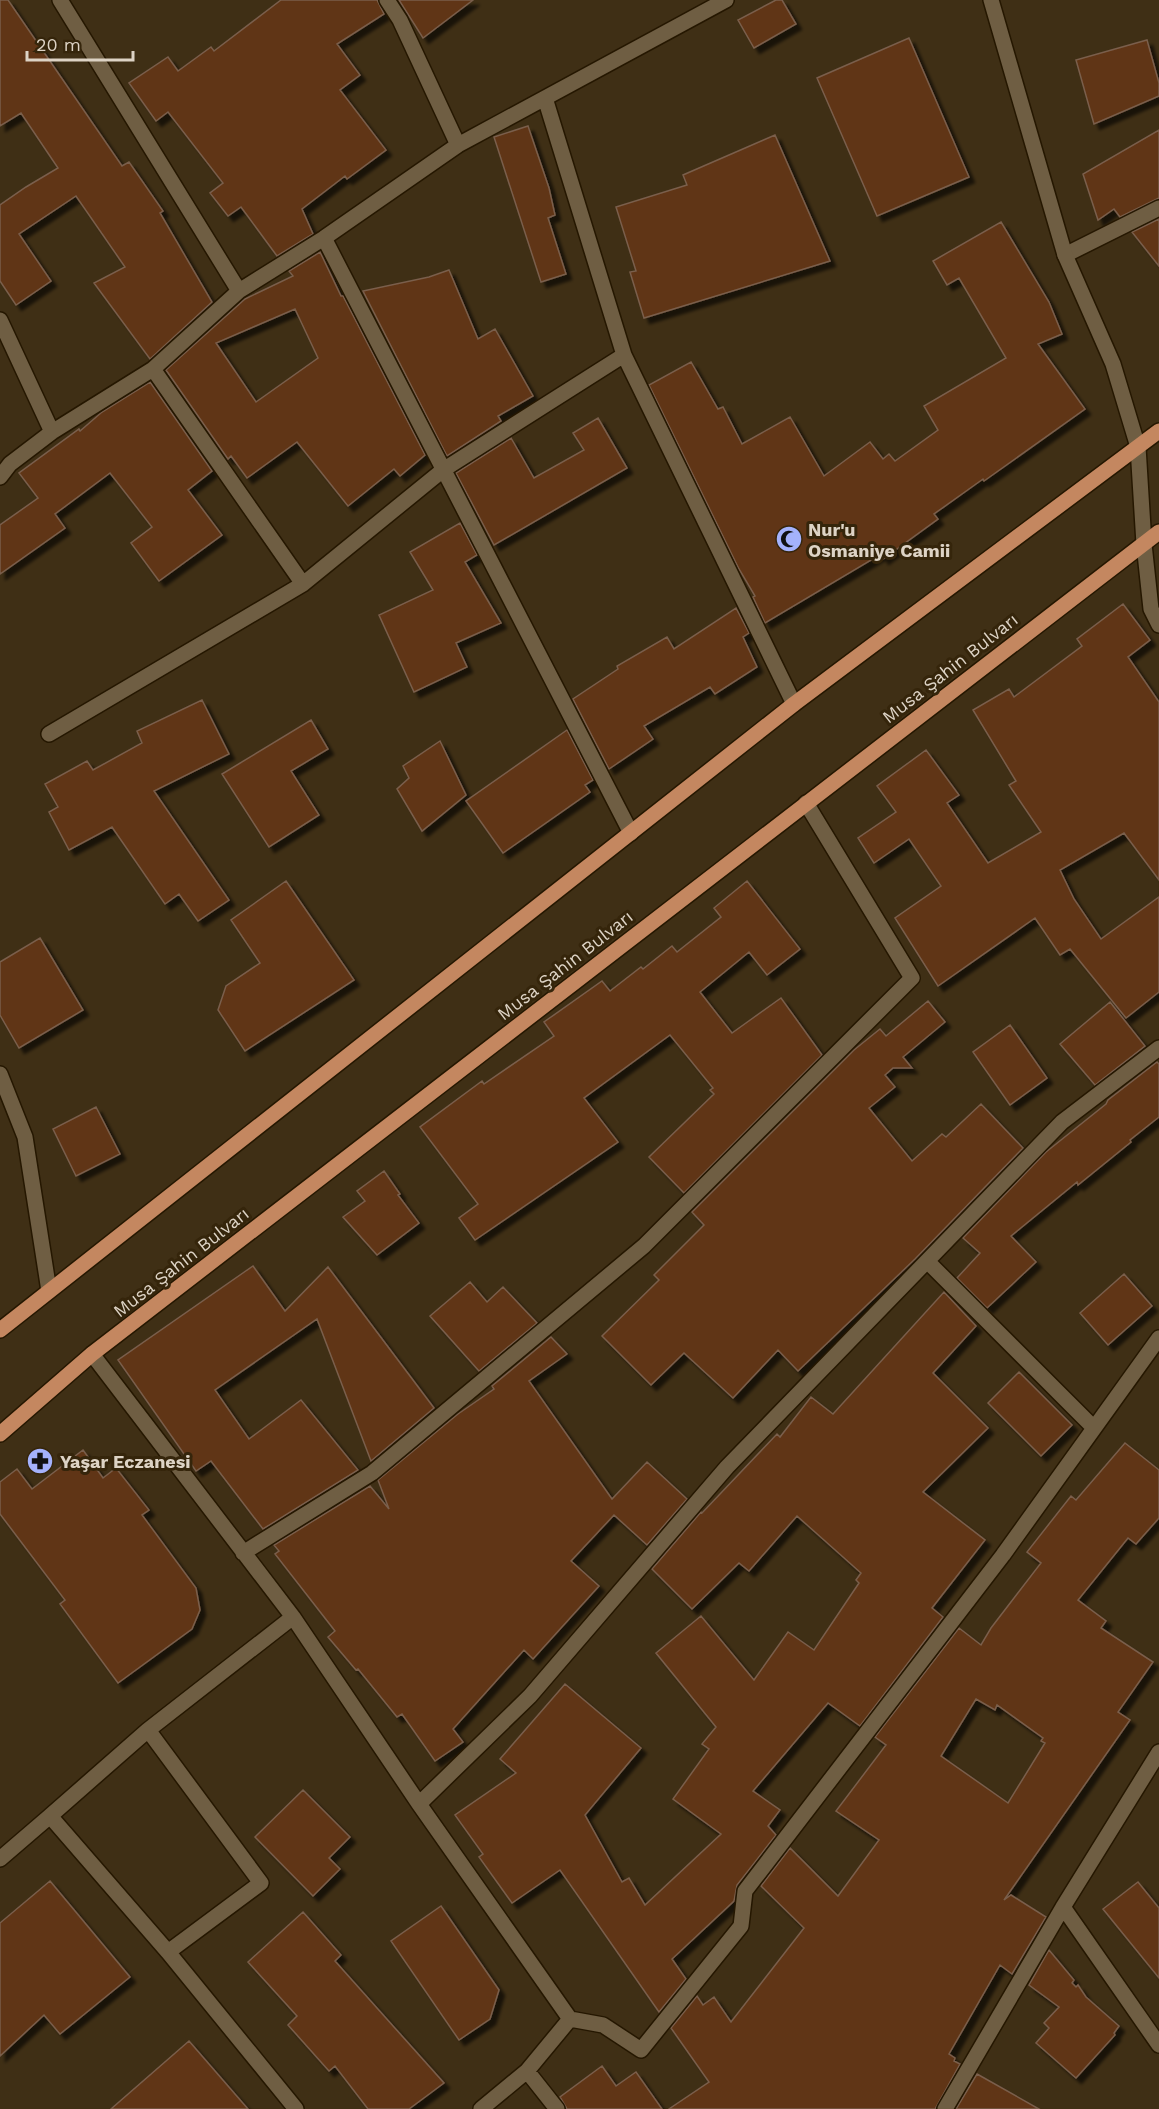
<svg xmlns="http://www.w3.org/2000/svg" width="1159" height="2109" font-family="'Work Sans',sans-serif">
	<defs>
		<filter id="shadow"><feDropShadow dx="5.5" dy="5.5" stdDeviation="1.5" flood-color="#0009"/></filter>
	</defs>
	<rect width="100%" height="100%" fill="#3f2f15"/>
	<!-- building -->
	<path fill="#613513" stroke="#7a5e4c" stroke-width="1.5" fill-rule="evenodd" filter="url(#shadow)" d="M 0,0 L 8,0 L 122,166 L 129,162 L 163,211 L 160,213 L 212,302 L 150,359 L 94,283 L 125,267 L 76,196 L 19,234 L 51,281 L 16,305 L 0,281 L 0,205 L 26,187 L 58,168 L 21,113 L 0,126 Z
		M 281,0 L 377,0 L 384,14 L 337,44 L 360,75 L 340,90 L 386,150 L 347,179 L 345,176 L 302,209 L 313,234 L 277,256 L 241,207 L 228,216 L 210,193 L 223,183 L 168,112 L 156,121 L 129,83 L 168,57 L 178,71 L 211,47 L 214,51 Z
		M 399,0 L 473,0 L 423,38 Z
		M 776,0 L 782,0 L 796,24 L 754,48 L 738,20 Z
		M 909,38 L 969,177 L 877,216 L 817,78 Z
		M 1147,40 L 1159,83 L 1159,96 L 1094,124 L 1076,60 Z
		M 528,126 L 549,188 L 555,215 L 548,218 L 566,274 L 541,282 L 494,137 Z
		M 1159,130 L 1159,198 L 1120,217 L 1114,209 L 1098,220 L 1083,174 Z
		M 775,135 L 830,261 L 644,318 L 630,272 L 636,271 L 616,207 L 687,185 L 683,175 Z
		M 1159,219 L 1159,266 L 1132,232 Z
		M 1001,222 L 1049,302 L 1062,334 L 1038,344 L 1085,409 L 984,481 L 983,479 L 934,514 L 938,519 L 883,559 L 881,554 L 765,623 L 753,597 L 755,596 L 739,569 L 649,385 L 691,362 L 718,409 L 723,407 L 742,444 L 790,417 L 824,476 L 870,442 L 883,459 L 889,454 L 895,461 L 938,430 L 924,406 L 1006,358 L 959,278 L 947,285 L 933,261 Z
		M 320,252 L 341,296 L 343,296 L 425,455 L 400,476 L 394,469 L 348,506 L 297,442 L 247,478 L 231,456 L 228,459 L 166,370 L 245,299 L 293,276 L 289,271 ZM 295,309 L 318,358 L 256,402 L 216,343 Z
		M 449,270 L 478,339 L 495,329 L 533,396 L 498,416 L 501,421 L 447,456 L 363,291 L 429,277 Z
		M 150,382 L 212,471 L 188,490 L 222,535 L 159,581 L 131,543 L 152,527 L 110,473 L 55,514 L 65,528 L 0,574 L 0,525 L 38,498 L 19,473 L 79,429 L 80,431 L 102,412 Z
		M 598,418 L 627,468 L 494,545 L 456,473 L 511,438 L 534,478 L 584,450 L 573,433 Z
		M 460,523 L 477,555 L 465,562 L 501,623 L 456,643 L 467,667 L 414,692 L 379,615 L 433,590 L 410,552 Z
		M 1123,604 L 1150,640 L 1128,657 L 1159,702 L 1159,880 L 1124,833 L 1060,870 L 1074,899 L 1101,939 L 1159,897 L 1159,992 L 1126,1018 L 1070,949 L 1060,955 L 1035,918 L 938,986 L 895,918 L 941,886 L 909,839 L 874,863 L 858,838 L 896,812 L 877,786 L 926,750 L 959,795 L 947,803 L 988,863 L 1041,832 L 1009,785 L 1016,781 L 973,710 L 1009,689 L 1014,697 L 1082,646 L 1077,639 Z
		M 736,608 L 749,633 L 743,637 L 757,667 L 715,694 L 710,687 L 644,726 L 653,739 L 609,769 L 573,699 L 618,669 L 617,666 L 667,637 L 674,649 Z
		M 202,700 L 229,754 L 154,791 L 229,900 L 198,921 L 179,894 L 165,904 L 112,827 L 69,850 L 49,812 L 58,807 L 45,784 L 87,761 L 93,770 L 142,743 L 137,731 Z
		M 311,720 L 328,749 L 291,771 L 319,815 L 269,847 L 222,774 Z
		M 567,730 L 593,780 L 585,785 L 590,792 L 503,853 L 466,801 Z
		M 440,741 L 466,795 L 422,831 L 397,789 L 409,778 L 403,766 Z
		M 286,881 L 354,980 L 245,1051 L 218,1010 L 226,986 L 260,963 L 231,920 Z
		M 747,881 L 800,949 L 767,975 L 749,952 L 700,992 L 732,1033 L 781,998 L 822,1055 L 684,1193 L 649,1157 L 714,1094 L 710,1090 L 713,1088 L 670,1035 L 584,1098 L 618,1142 L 475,1240 L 459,1218 L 478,1204 L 420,1127 L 482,1081 L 484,1084 L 554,1036 L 544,1022 L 602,981 L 610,991 L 641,967 L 643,969 L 672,946 L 677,952 L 721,917 L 714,908 Z
		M 40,938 L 83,1010 L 19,1048 L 0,1015 L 0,962 Z
		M 928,1001 L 945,1022 L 903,1057 L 912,1068 L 893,1068 L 885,1075 L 895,1087 L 869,1108 L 912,1161 L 942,1134 L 946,1137 L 981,1104 L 1023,1148 L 915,1259 L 798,1371 L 778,1350 L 733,1398 L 684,1353 L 651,1385 L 602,1336 L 659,1280 L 654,1275 L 704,1225 L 692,1212 L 854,1050 L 880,1029 L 886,1036 Z
		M 1110,1002 L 1145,1046 L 1095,1085 L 1060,1044 Z
		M 1010,1025 L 1047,1078 L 1010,1105 L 973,1052 Z
		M 1157,1062 L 1159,1064 L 1159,1117 L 1130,1140 L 1131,1142 L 1078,1185 L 1077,1182 L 1011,1236 L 1036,1262 L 987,1308 L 957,1278 L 980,1253 L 963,1238 L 1046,1152 L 1106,1104 L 1108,1100 Z
		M 96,1107 L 120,1154 L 76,1176 L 53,1129 Z
		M 384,1171 L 400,1194 L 398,1195 L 419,1223 L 377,1255 L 343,1217 L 365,1201 L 357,1191 Z
		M 253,1266 L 285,1311 L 328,1267 L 434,1408 L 371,1461 L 317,1319 L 215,1390 L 249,1439 L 301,1400 L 358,1470 L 263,1529 L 211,1461 L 196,1471 L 118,1360 Z
		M 1124,1274 L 1152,1306 L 1108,1345 L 1080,1313 Z
		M 470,1282 L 487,1302 L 503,1287 L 537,1323 L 479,1371 L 430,1316 Z
		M 944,1292 L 976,1326 L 933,1373 L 988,1428 L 923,1492 L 985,1540 L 932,1608 L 943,1617 L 860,1726 L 828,1703 L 753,1791 L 780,1810 L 768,1826 L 776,1835 L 737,1885 L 734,1901 L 672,1959 L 686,1979 L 659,2012 L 560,1870 L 512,1903 L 479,1857 L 483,1854 L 455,1815 L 516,1773 L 500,1759 L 565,1684 L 641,1748 L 585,1815 L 622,1882 L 629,1878 L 645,1905 L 721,1834 L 673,1799 L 709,1749 L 702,1744 L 716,1727 L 656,1653 L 701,1616 L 754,1680 L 788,1632 L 814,1650 L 859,1583 L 856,1580 L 861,1573 L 797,1516 L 749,1571 L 739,1563 L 692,1609 L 652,1569 L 701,1512 L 702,1513 L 777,1434 L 780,1437 L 811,1397 L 833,1414 Z
		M 551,1337 L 567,1354 L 529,1381 L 612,1499 L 647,1462 L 687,1499 L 647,1545 L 614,1515 L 571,1561 L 599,1586 L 533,1659 L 524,1650 L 453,1729 L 463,1742 L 435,1761 L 402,1714 L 397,1717 L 358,1669 L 356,1670 L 328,1637 L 335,1631 L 275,1554 L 279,1551 L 274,1545 L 370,1486 L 389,1509 L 378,1480 L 458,1414 L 494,1389 L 492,1386 Z
		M 1019,1372 L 1072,1425 L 1041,1456 L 988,1403 Z
		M 1125,1443 L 1159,1470 L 1159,1518 L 1136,1544 L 1128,1538 L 1078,1600 L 1106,1621 L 1101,1628 L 1153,1662 L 1118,1712 L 1130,1720 L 1004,1900 L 1011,1895 L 1046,1917 L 1012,1974 L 1000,1965 L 949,2054 L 955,2058 L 954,2061 L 960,2064 L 935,2109 L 669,2109 L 709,2082 L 671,2028 L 697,1996 L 703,2005 L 714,1997 L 731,2022 L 804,1928 L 761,1886 L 790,1848 L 838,1896 L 879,1840 L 836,1811 L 886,1745 L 875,1737 L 959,1628 L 981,1645 L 991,1628 L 1041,1563 L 1027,1552 L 1071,1496 L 1076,1500 ZM 976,1699 L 995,1710 L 997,1705 L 1043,1738 L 1041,1741 L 1045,1743 L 1008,1803 L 941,1756 Z
		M 83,1450 L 103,1478 L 116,1468 L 149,1510 L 142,1515 L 196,1588 L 200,1610 L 192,1629 L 118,1683 L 60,1604 L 65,1600 L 0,1514 L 0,1482 L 17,1469 L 32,1489 Z
		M 303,1790 L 350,1837 L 329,1858 L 340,1869 L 313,1896 L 255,1837 Z
		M 50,1881 L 130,1977 L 60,2034 L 44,2015 L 0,2056 L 0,1923 Z
		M 1138,1882 L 1159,1908 L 1159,1978 L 1103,1909 Z
		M 441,1906 L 499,1990 L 490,2019 L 459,2040 L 391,1941 Z
		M 303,1912 L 341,1955 L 335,1961 L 444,2083 L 409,2109 L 368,2109 L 335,2066 L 329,2071 L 288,2025 L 297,2016 L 248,1962 Z
		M 1049,1950 L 1074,1980 L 1072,1983 L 1076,1987 L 1078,1985 L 1086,1997 L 1119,2026 L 1114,2033 L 1115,2035 L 1076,2078 L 1036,2043 L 1049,2028 L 1044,2023 L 1059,2007 L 1029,1985 Z
		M 189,2041 L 248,2109 L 111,2109 Z
		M 602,2066 L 616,2086 L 636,2072 L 662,2109 L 567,2109 L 560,2097 Z
		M 977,2074 L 1039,2109 L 956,2109 Z"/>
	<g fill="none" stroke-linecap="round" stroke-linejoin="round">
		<defs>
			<path id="minor" d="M 60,0 L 239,291
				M 387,0 L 400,20 L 458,145
				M 545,98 L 624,355 L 794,704
				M 324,238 L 631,833
				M 1065,255 L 1159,208
				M 0,320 L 52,432 L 10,464 L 0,477
				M 153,369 L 303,584
				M 52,432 L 153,369 L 239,291 L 324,238 L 458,145 L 726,0
				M 49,734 L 303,584 L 443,470 L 624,355
				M 0,1074 L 25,1137 L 49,1291
				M 927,1261 L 1094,1428
				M 92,1354 L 293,1617 L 419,1804 L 570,2019 L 603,2025 L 641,2050 L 741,1926 L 745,1891 L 1003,1555 L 1159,1338
				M 243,1553 L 372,1473 L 644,1246 L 912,978 L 806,803
				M 148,1730 L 293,1617
				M 419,1804 L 530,1696 L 727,1467 L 1062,1122 L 1159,1048
				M 50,1816 L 148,1730 L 261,1883 L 168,1952
				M 0,1859 L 50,1816 L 168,1952 L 296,2109
				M 1063,1907 L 1159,2045
				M 527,2071 L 557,2109
				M 481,2109 L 527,2071 L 570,2019
				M 945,2109 L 1063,1907 L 1159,1752"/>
			<path id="tertiary" d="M 991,0 L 1065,255 L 1113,364 L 1138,447 L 1144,544 L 1151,609 L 1159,625"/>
			<path id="primary" d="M 0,1330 L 794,704 L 1159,431
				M 0,1434 L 92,1354 L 1159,532"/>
		</defs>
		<!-- minor casing -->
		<use href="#minor" stroke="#251700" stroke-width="18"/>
		<!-- tertiary casing -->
		<use href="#tertiary" stroke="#251700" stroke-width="18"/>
		<!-- primary casing -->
		<use href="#primary" stroke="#251700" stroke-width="18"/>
		<!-- minor -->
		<use href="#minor" stroke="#6f5e43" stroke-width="15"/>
		<!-- tertiary -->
		<use href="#tertiary" stroke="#6f5e43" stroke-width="15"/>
		<!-- primary -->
		<use href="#primary" stroke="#c48760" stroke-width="15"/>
	</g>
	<!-- icons -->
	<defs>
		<symbol id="mosque-disc" viewBox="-11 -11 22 22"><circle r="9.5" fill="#a4b2fc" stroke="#35250b"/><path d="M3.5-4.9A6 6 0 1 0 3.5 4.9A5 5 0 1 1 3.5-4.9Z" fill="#111"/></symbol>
		<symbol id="pharmacy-disc" viewBox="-11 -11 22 22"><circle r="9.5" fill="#a4b2fc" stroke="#35250b"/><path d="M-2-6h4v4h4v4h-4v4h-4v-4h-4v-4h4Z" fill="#111"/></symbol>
	</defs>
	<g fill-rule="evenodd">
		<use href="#mosque-disc" x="774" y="524" width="30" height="30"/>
		<use href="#pharmacy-disc" x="25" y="1446" width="30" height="30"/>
	</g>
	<g text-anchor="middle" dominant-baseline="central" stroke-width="6" stroke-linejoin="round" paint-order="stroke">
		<!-- poi labels -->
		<g font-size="18" font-weight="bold" fill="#ddd3c5" stroke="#35250b" text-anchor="start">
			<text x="808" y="529">Nur'u<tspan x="808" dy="21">Osmaniye Camii</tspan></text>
			<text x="60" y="1461">Yaşar Eczanesi</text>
		</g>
		<!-- street labels -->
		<g font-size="18" fill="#ddd3c5" stroke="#35250b">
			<text transform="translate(950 668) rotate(-38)">Musa Şahin Bulvarı</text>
			<text transform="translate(565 965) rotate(-38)">Musa Şahin Bulvarı</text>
			<text transform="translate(181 1262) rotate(-38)">Musa Şahin Bulvarı</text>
		</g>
	</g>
	<!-- scale -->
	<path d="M27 51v9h106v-9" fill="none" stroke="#ddd3c5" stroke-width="3"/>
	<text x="36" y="51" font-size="18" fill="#ddd3c5" stroke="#35250b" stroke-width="4.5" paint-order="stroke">20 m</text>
</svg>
